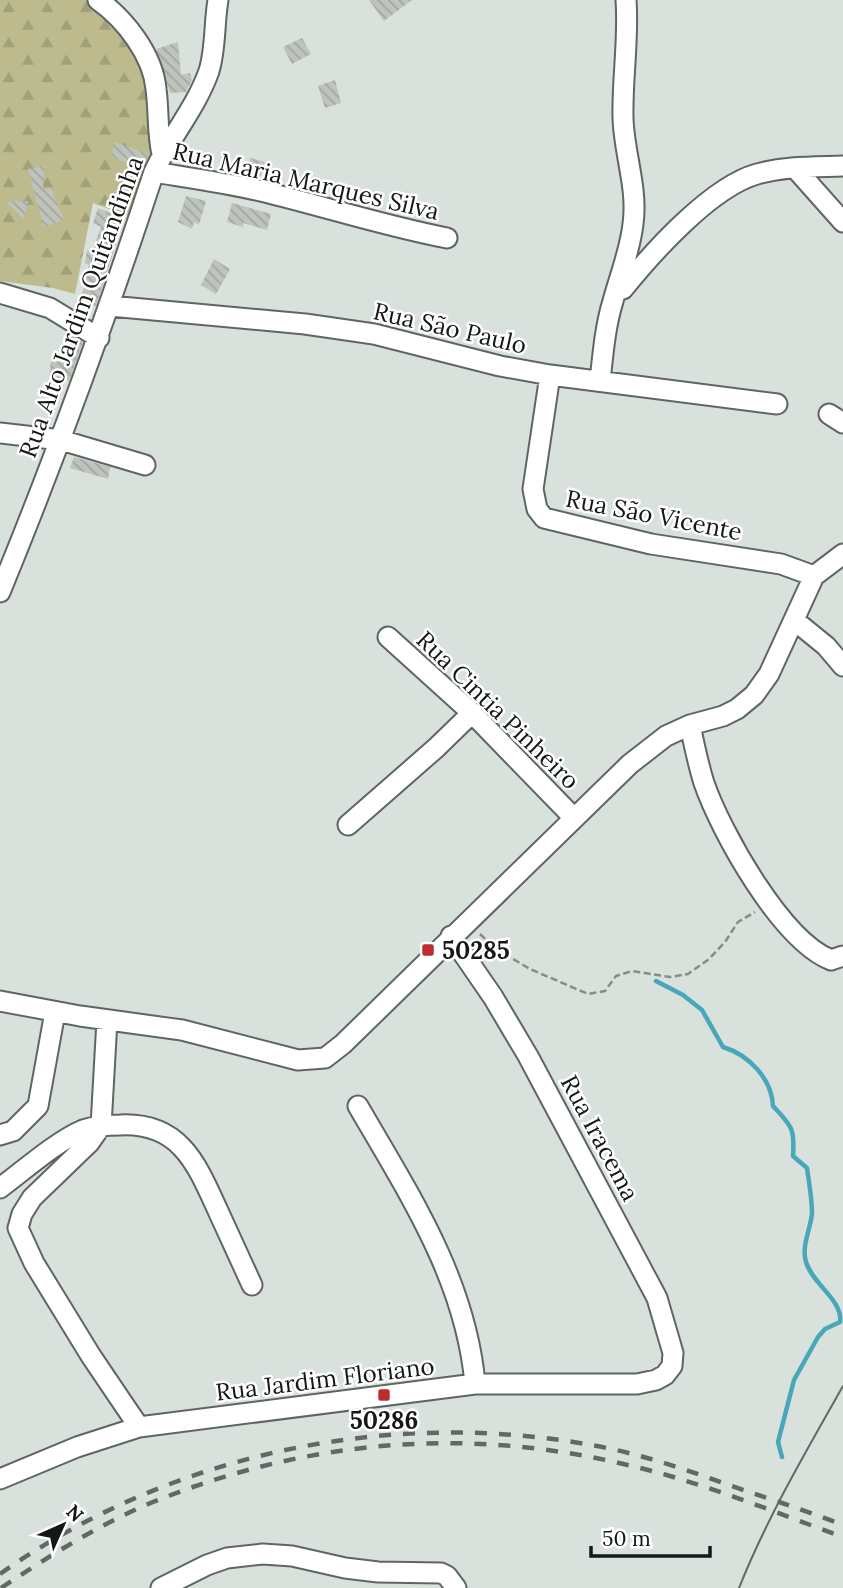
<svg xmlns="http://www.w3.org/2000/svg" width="843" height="1588" font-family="Lora,serif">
	<defs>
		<pattern id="forest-firs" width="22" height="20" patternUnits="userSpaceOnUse" patternTransform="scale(1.75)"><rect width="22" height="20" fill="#bdbb8d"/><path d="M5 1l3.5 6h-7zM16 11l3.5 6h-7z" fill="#a2a079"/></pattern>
		<pattern id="building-back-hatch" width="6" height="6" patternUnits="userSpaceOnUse" patternTransform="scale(1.75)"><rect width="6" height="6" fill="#bec3bb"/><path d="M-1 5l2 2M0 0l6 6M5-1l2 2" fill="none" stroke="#a2a7a0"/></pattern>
	</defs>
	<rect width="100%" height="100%" fill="#d8e1db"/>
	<!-- forest -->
	<path fill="url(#forest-firs)" d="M 0,0 L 92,0 L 126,29 L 151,98 L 157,148 L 134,218 L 93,203 L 75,294 L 53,288 L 0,281 Z"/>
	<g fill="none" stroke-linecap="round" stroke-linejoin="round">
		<!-- stream -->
		<path stroke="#48a7b8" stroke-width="4.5" d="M 656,981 L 683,995 L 702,1010 L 723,1047 C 749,1055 772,1079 773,1106 C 791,1126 795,1127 793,1156 L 807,1168 C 809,1183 812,1198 812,1213 C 811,1228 801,1246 806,1262 C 813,1285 843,1300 840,1322 L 825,1329 L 818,1337 L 794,1380 L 778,1442 L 782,1457"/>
	</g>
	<!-- building -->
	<path fill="url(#building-back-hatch)" d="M 369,0 L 412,0 L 384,21 Z
		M 302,38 L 311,54 L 292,64 L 283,47 Z
		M 178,42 L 181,75 L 190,73 L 192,80 L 186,92 L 170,93 L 156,49 Z
		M 335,80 L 341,103 L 325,108 L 318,86 Z
		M 115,142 L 148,154 L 142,169 L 111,157 Z
		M 250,158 L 265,162 L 260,178 L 246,175 Z
		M 44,166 L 43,189 L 51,188 L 64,220 L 44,227 L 28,169 Z
		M 186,196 L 206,201 L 199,225 L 194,222 L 192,229 L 178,222 Z
		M 28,201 L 24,219 L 6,202 Z
		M 232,203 L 271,214 L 267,230 L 243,223 L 243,227 L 227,222 Z
		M 98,208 L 122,218 L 112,242 L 116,244 L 96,306 L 80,303 L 89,265 L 85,263 L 87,250 L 92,252 L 101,227 L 93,223 Z
		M 214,259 L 230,269 L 216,294 L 201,285 Z
		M 65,332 L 83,342 L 69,381 L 49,376 L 51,361 L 58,362 Z
		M 74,457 L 110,467 L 108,479 L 70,468 Z"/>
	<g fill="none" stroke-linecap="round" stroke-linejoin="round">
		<defs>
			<path id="minor" d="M 98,0 C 125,19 153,55 156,89 C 159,111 157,132 162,154
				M 795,168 L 843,222
				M 154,172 C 191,178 228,183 265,192 C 326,207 385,226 447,238
				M 623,289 C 653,252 711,187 757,174 C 785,166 814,167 843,166
				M 0,293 L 50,308 L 99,338
				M 110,306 L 305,324 L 374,334 L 500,366 L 550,375 L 777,404
				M 550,375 L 533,489 L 537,509 L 544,518 L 651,544 L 781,564 L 814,576
				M 600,381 C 603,354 605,327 613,301 C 620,275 630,251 633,224 C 638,188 624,154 623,118 C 622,79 629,39 626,0
				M 829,414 L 843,423
				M 0,433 L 61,440 L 145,465
				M 0,592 C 57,454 107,315 154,172 C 170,137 196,108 209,71 C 216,48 214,23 218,0
				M 794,620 L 826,646 L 843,666
				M 388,637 L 472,713 L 574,818
				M 690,725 C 694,744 698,764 704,783 C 721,832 781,940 831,960 L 843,956
				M 348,825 L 436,748 L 472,713
				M 0,1001 L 80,1016 L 182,1030 L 298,1060 L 325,1058 L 343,1044 L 630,764 L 666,736 L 690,725 L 723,716 L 737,709 L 754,695 L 769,674 L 814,576 L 843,554
				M 107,1020 L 101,1126 L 89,1143 L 32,1198 L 22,1214 L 18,1228 L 34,1263 L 91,1356 L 139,1427
				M 358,1106 C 409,1194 466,1280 475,1384
				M 0,1135 L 13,1131 L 38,1106 L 55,1012
				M 0,1188 C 23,1171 57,1141 83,1130 C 95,1126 108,1125 120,1125 C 181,1122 197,1165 219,1213 C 230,1237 241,1261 252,1285
				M 0,1479 L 77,1447 L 139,1427 L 475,1384 L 637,1384 L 656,1380 L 665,1375 L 672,1366 L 673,1353 L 657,1298 L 528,1056 L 493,997 L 451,936
				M 161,1588 L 207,1565 L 227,1558 L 263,1554 L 292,1556 L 345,1568 L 378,1572 L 441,1573 L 447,1576 L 456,1588"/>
		</defs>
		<!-- minor casing -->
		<use href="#minor" stroke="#5f6662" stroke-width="23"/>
		<!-- path -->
		<path stroke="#868c88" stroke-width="2.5" stroke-dasharray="7 3.5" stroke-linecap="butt" d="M 480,934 L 496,949 L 530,969 L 588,994 L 605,991 L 616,976 L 632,971 L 670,977 L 688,974 L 709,959 L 725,942 L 738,922 L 755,912"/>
		<!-- minor -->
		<use href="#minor" stroke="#fff" stroke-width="19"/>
		<!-- tram -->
		<path stroke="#636865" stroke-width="2" d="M 739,1588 C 767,1518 806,1451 843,1386"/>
		<!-- rail -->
		<path stroke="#636865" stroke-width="4.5" stroke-dasharray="12 12" stroke-linecap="butt" d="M 0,1574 C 170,1454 387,1408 591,1445 C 643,1454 693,1472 743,1490 C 776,1501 810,1512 843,1525
			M 1,1588 C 49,1556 100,1524 153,1502 C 309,1439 469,1426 632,1466 C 704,1483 774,1512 843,1537"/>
	</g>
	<!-- markers -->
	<g fill="#bd2d2f" stroke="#fff" stroke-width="2.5">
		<rect x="421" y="943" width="14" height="14" rx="3.5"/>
		<rect x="377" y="1388" width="14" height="14" rx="3.5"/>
	</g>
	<g text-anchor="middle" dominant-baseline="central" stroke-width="5" stroke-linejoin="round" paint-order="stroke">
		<!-- street labels -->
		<g font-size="24" fill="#151816" stroke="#fff">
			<text transform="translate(306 181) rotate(13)">Rua Maria Marques Silva</text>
			<text transform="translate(81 307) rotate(-70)">Rua Alto Jardim Quitandinha</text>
			<text transform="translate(450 328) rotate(13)">Rua São Paulo</text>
			<text transform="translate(654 515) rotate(11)">Rua São Vicente</text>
			<text transform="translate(498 710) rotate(44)">Rua Cintia Pinheiro</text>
			<text transform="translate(600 1138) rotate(62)">Rua Iracema</text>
			<text transform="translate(325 1379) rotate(-7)">Rua Jardim Floriano</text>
		</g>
		<!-- poi labels -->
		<g font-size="24" font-weight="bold" fill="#151816" stroke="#fff" text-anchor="start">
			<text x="442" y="950">50285</text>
			<text x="384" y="1420" text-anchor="middle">50286</text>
		</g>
	</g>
	<!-- north arrow -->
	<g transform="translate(63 1525) rotate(45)" stroke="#ffffff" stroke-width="5" paint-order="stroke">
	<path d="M0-5L12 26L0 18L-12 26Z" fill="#151816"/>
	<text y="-10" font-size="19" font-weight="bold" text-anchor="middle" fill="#151816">N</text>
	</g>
	<!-- scale -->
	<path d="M591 1546v10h119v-10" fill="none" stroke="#151816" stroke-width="3.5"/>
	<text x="602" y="1546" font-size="21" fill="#151816" stroke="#ffffff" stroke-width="5" paint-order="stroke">50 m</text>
</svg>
